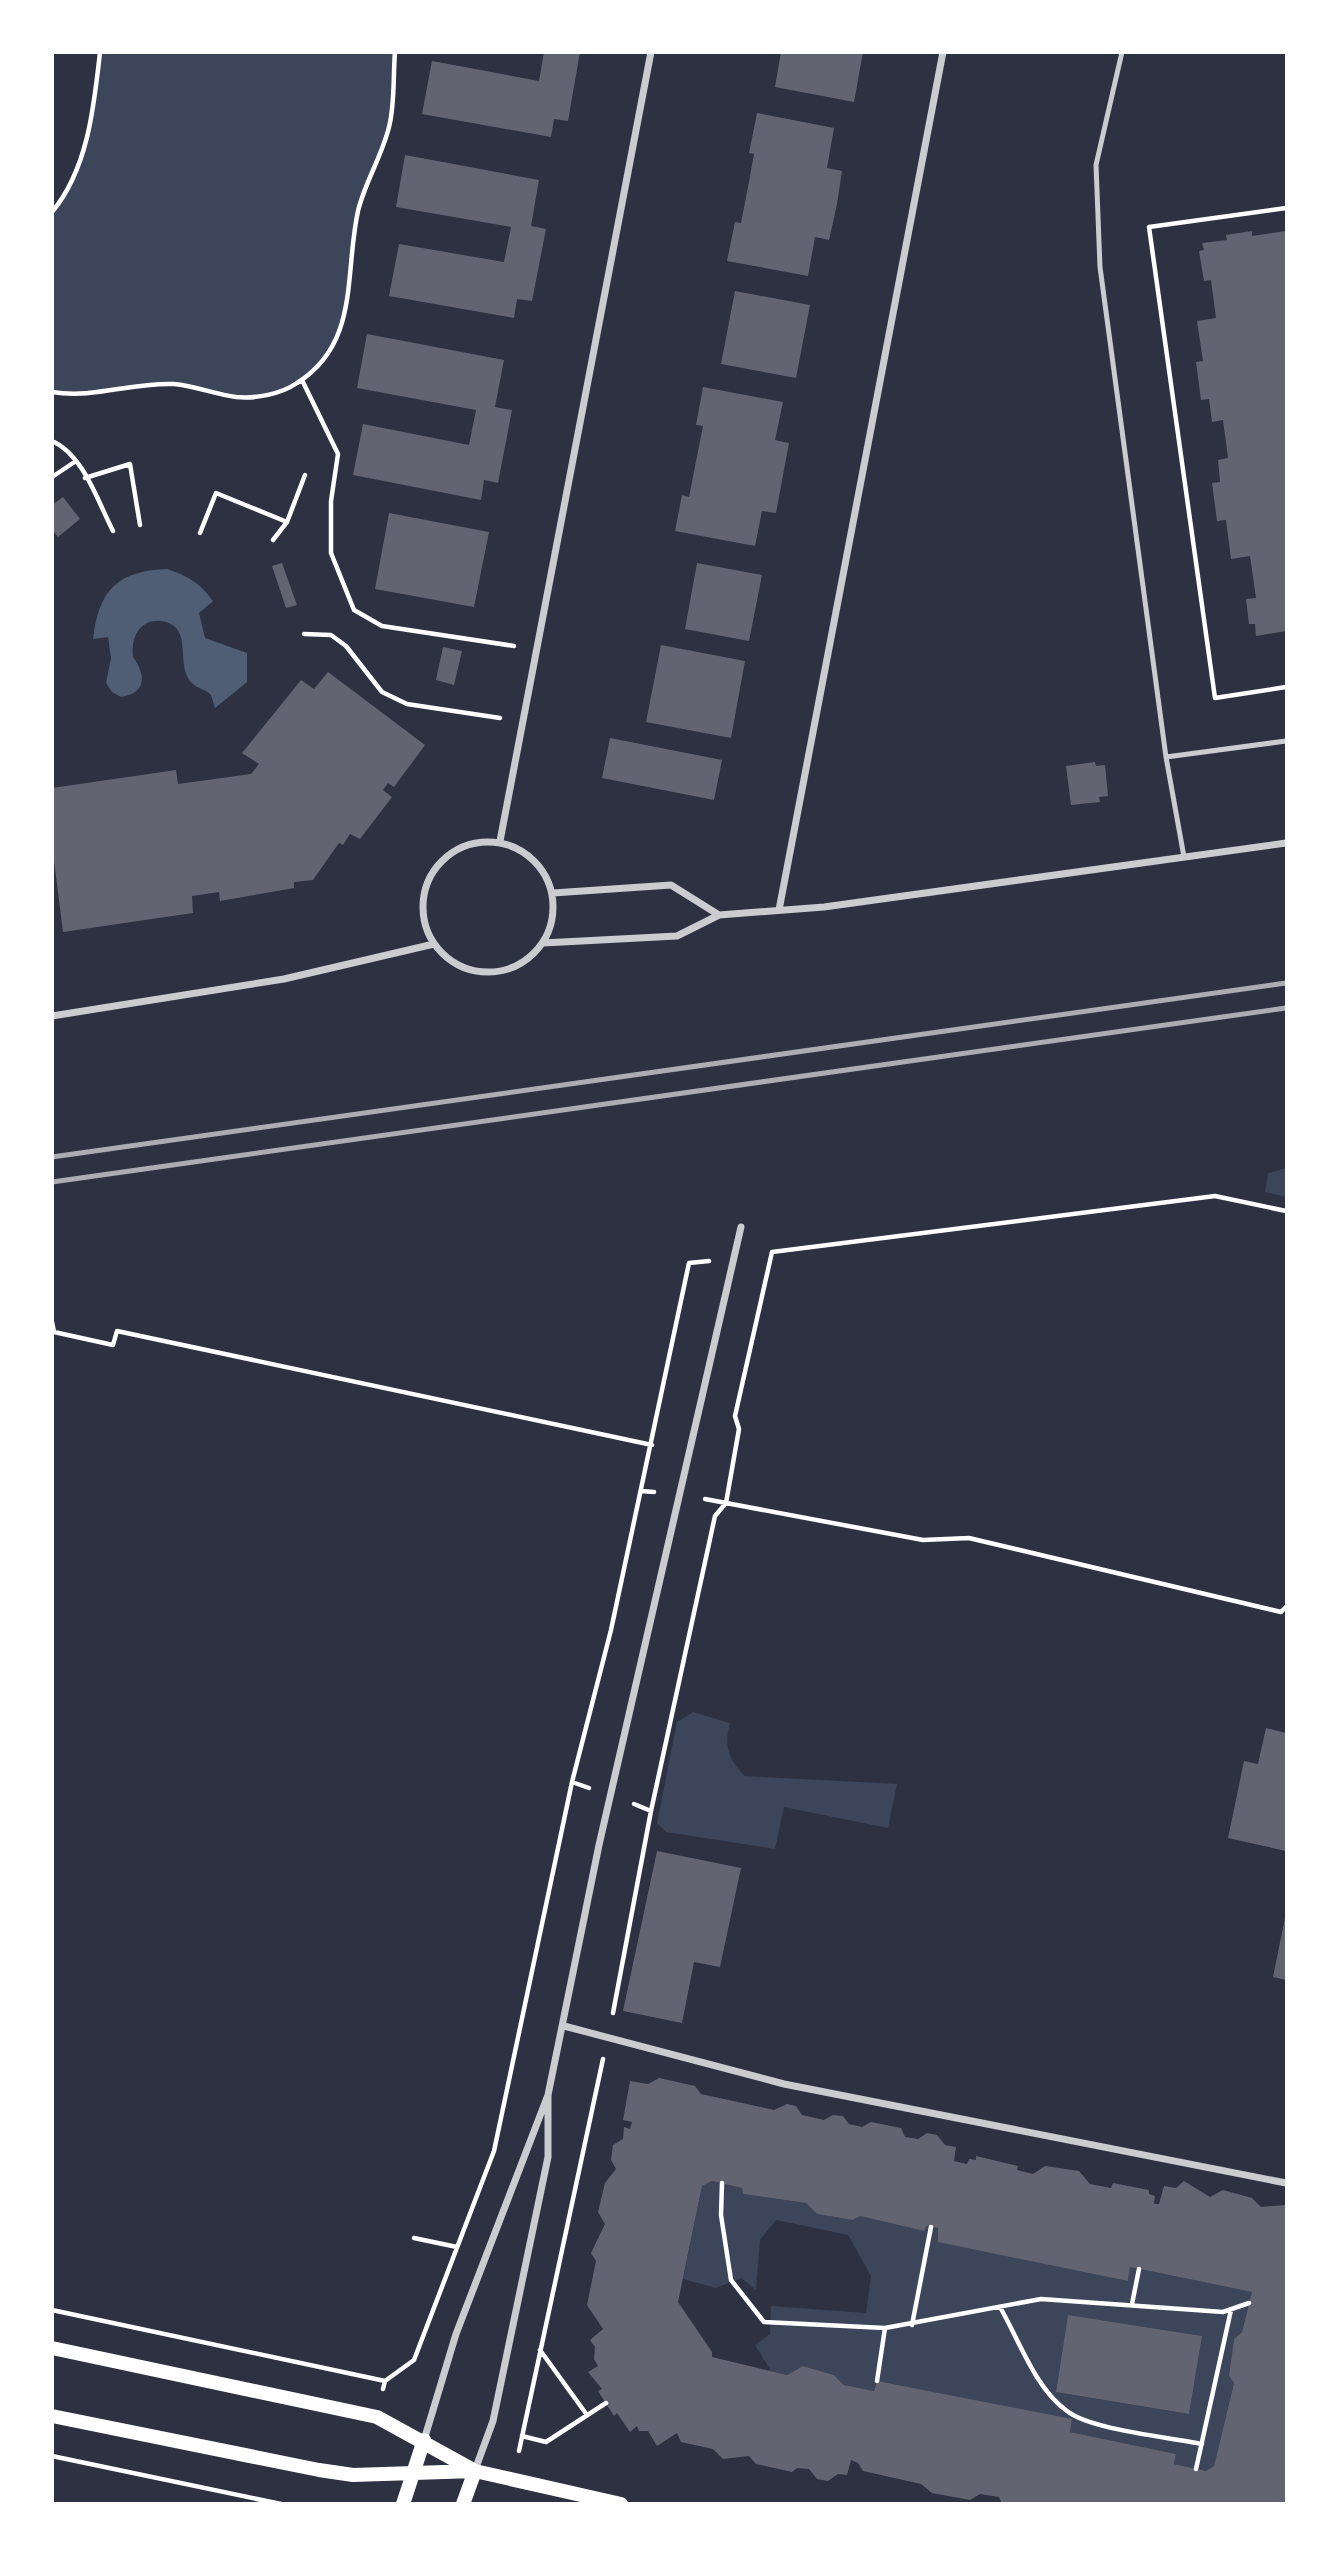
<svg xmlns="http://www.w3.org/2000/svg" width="1339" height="2556" font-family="'Nunito Sans',sans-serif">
	<rect width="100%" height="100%" fill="#2d3142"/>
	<!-- green -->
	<path fill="#3c4559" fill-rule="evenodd" d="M 100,53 L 395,53 L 390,126 L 359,208 L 348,300 L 336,343 L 316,370 L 290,388 L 260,396 L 236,397 L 173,384 L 82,396 L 53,392 L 52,212 C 88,168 91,106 100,53 Z
		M 1286,1168 L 1286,1197 L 1265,1192 L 1268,1173 Z
		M 693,1712 L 730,1723 C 724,1745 728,1760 745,1776 L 897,1784 L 888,1828 L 784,1807 L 775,1849 L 666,1832 L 657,1823 L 677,1722 Z
		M 712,2181 L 742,2188 L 743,2194 L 806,2203 L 817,2214 L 853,2220 L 860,2216 L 924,2231 L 926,2226 L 938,2228 L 1128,2281 L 1130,2267 L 1252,2292 L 1242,2332 L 1234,2339 L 1229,2376 L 1234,2383 L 1214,2466 L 1206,2471 L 1174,2464 L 1176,2454 L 1070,2432 L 1072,2420 L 876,2382 L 874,2391 L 844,2385 L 834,2375 L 803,2366 L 787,2375 L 771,2371 L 755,2345 L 770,2334 L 771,2306 L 866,2313 L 871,2276 L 848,2235 L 776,2220 L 760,2240 L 756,2290 L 741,2278 L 716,2288 L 683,2279 L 702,2186 ZM 1068,2315 L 1202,2336 L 1189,2414 L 1056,2392 Z"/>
	<!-- water -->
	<path fill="#4f5d75" d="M 167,569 C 188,576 200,583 213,601 L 199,613 L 205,638 L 247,653 L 247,682 L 215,708 L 211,695 C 206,689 198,689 193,684 C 173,666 196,626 161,621 C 152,620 143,623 138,631 C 133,638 132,648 133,657 C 146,675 147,693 121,697 L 112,692 L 106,683 L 111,658 L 108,637 L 93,639 C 99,590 117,571 167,569 Z"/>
	<!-- building -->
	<path fill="#626471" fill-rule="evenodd" d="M 544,52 L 580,52 L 568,121 L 554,119 L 551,137 L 422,114 L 432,61 L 539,81 Z
		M 781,52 L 863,52 L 854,102 L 775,87 Z
		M 757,113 L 834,128 L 827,168 L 842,171 L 837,204 L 829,240 L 815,237 L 808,276 L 727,261 L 735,222 L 741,223 L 748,187 L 754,154 L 749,153 Z
		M 405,155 L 539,180 L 531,226 L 546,229 L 532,301 L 517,299 L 514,318 L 389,296 L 399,244 L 504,262 L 511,227 L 396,207 Z
		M 1252,231 L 1252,236 L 1286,231 L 1286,631 L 1256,636 L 1255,624 L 1249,624 L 1246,599 L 1256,598 L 1250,556 L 1231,559 L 1226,520 L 1217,521 L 1212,483 L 1220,482 L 1218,460 L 1228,458 L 1223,420 L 1212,422 L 1209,399 L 1201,400 L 1196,362 L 1203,361 L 1197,321 L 1216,318 L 1211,280 L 1204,281 L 1199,251 L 1204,250 L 1202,243 L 1227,240 L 1226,235 Z
		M 735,291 L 810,305 L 796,378 L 721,364 Z
		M 367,334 L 504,360 L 495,407 L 512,410 L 498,483 L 484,480 L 481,500 L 353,475 L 363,424 L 469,445 L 476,410 L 357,388 Z
		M 703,387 L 783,402 L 775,440 L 789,443 L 776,513 L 762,511 L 755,546 L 675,531 L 682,495 L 689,497 L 703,426 L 696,425 Z
		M 63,497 L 80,519 L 58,537 L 52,530 L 52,505 Z
		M 389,513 L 489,532 L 474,607 L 375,589 Z
		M 282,563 L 297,605 L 286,608 L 272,566 Z
		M 697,563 L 762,575 L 749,641 L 685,629 Z
		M 661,645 L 745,661 L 731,738 L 646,722 Z
		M 443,647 L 462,651 L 454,685 L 436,680 Z
		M 328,672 L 425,745 L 394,787 L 388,783 L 383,790 L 392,797 L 360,839 L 350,834 L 343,845 L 339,843 L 313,880 L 294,882 L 294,888 L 220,901 L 219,892 L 192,896 L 193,913 L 63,932 L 52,845 L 52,788 L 176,770 L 178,784 L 251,774 L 259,764 L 242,753 L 301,680 L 314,689 Z
		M 610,738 L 722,760 L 714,800 L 602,778 Z
		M 1095,762 L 1096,766 L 1105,765 L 1108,796 L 1099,797 L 1100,802 L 1071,805 L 1066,766 Z
		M 1266,1728 L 1286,1733 L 1286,1851 L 1228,1838 L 1244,1761 L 1258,1764 Z
		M 657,1851 L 741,1868 L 720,1967 L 694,1962 L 682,2023 L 623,2011 Z
		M 1285,1918 L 1286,1918 L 1286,1980 L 1273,1977 Z
		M 659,2078 L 695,2086 L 701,2094 L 774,2110 L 787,2104 L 796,2106 L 802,2115 L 824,2120 L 833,2115 L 843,2116 L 849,2124 L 862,2127 L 871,2122 L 901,2128 L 905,2137 L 918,2139 L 927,2133 L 937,2135 L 945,2145 L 956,2147 L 954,2161 L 967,2164 L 969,2159 L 976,2160 L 976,2156 L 1018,2166 L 1017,2170 L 1033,2174 L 1045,2166 L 1079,2171 L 1090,2184 L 1111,2188 L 1113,2183 L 1149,2190 L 1149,2194 L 1155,2196 L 1154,2204 L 1159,2204 L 1164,2186 L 1176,2188 L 1184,2181 L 1210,2197 L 1223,2190 L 1252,2198 L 1261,2207 L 1286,2205 L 1286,2504 L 1002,2504 L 999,2497 L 980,2494 L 970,2500 L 932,2493 L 921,2484 L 863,2471 L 858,2463 L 851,2460 L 847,2475 L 838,2474 L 828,2481 L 817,2479 L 809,2469 L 797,2468 L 792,2472 L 756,2464 L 749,2456 L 723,2459 L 713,2449 L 681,2442 L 677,2433 L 657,2446 L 648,2431 L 639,2431 L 637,2426 L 630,2432 L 617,2413 L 614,2416 L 598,2391 L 602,2389 L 588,2372 L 598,2366 L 594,2359 L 595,2347 L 590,2340 L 603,2329 L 587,2305 L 596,2261 L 591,2253 L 605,2224 L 598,2212 L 605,2183 L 616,2169 L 611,2160 L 613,2145 L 623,2139 L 624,2127 L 630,2129 L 632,2122 L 623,2120 L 630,2081 L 648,2084 ZM 712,2181 L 742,2188 L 743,2194 L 806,2203 L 817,2214 L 853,2220 L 860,2216 L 924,2231 L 926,2226 L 938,2228 L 938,2242 L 1128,2281 L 1130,2267 L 1252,2292 L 1242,2332 L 1234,2339 L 1229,2376 L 1234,2383 L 1214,2466 L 1206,2471 L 1174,2464 L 1176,2454 L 1070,2432 L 1072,2419 L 877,2381 L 874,2391 L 844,2385 L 834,2375 L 803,2366 L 787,2375 L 712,2357 L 712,2352 L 678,2302 L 702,2186 Z
		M 1068,2315 L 1202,2336 L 1189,2414 L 1056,2392 Z"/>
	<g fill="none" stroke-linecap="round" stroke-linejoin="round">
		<!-- path -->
		<path stroke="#fff" stroke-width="4.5" d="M 1286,208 L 1149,227 L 1215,698 L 1286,687
			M 52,212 C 88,169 94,106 100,52
			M 302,380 L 338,454 L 331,501 L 331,553 L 354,610 L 382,626 L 514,646
			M 52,392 C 94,399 132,382 174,384 C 195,386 215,394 236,397 C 256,399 281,394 297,383 C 360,343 344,275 358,211 C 365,182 382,156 389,127 C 395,104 393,76 395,52
			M 52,441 C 83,454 98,502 113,531
			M 52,477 L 76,461
			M 85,478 L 130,464 L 140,525
			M 200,533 L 216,493 L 287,522 L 305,475
			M 273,540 L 287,522
			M 304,634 L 331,635 L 346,646 L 382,692 L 407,704 L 500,718
			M 52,1322 L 54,1332 L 113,1345 L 117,1331 L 652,1445
			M 641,1491 L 654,1492
			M 705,1499 L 923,1540 L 969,1538 L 1281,1612 L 1286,1607
			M 572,1782 L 611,1630 L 689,1263 L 709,1261
			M 634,1804 L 651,1811
			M 613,2013 L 651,1811 L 715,1516 L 726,1503 L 739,1429 L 735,1416 L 772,1252 L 1215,1196 L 1286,1211
			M 722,2183 L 721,2215 L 731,2280 L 764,2322 L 885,2328 L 877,2381
			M 414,2238 L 457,2247
			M 1132,2304 L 1139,2269
			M 1000,2307 C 1019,2340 1035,2388 1067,2411 C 1091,2430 1169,2437 1202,2444
			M 52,2310 L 385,2381
			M 912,2325 L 931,2227
			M 885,2328 L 1041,2299 L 1223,2312 L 1249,2303
			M 540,2350 L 587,2415
			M 383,2389 L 385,2381 L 414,2360 L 494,2151 L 572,1782 L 589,1788
			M 522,2436 L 546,2442 L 606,2403
			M 519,2451 L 603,2059
			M 52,2456 L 281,2504
			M 1196,2469 L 1231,2310"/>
		<!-- service -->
		<path stroke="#caccd0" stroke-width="5" d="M 1122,52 L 1096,165 L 1100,267 L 1166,757 L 1184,857
			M 1166,757 L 1286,741"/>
		<!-- minor -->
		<path stroke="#caccd0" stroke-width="7" d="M 500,841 L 651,52
			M423 907a65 65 0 1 1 130 0a65 65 0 1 1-130 0Z
			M 779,910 L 943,52
			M 719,915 L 824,907 L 1286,843
			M 543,943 L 677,936 L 719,915 L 671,885 L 553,893
			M 52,1016 L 284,979 L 434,944
			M 564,2026 L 784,2084 L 1286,2183
			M 548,2095 L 599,1845 L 741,1227
			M 424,2440 L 456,2334 L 548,2095 L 548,2157 L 493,2421 L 475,2470"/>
		<!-- secondary -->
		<path stroke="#fff" stroke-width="14" d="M 52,2348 L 377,2417 L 475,2471
			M 52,2416 L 319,2470 L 353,2475 L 475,2471 L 621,2504
			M 403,2504 L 424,2440
			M 463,2504 L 475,2471"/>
		<!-- rail -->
		<path stroke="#abadb3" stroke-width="5" d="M 52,1157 L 1286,983
			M 52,1182 L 1286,1008"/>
	</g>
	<!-- border -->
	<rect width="1339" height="2556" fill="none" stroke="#ffffff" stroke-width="108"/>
</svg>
